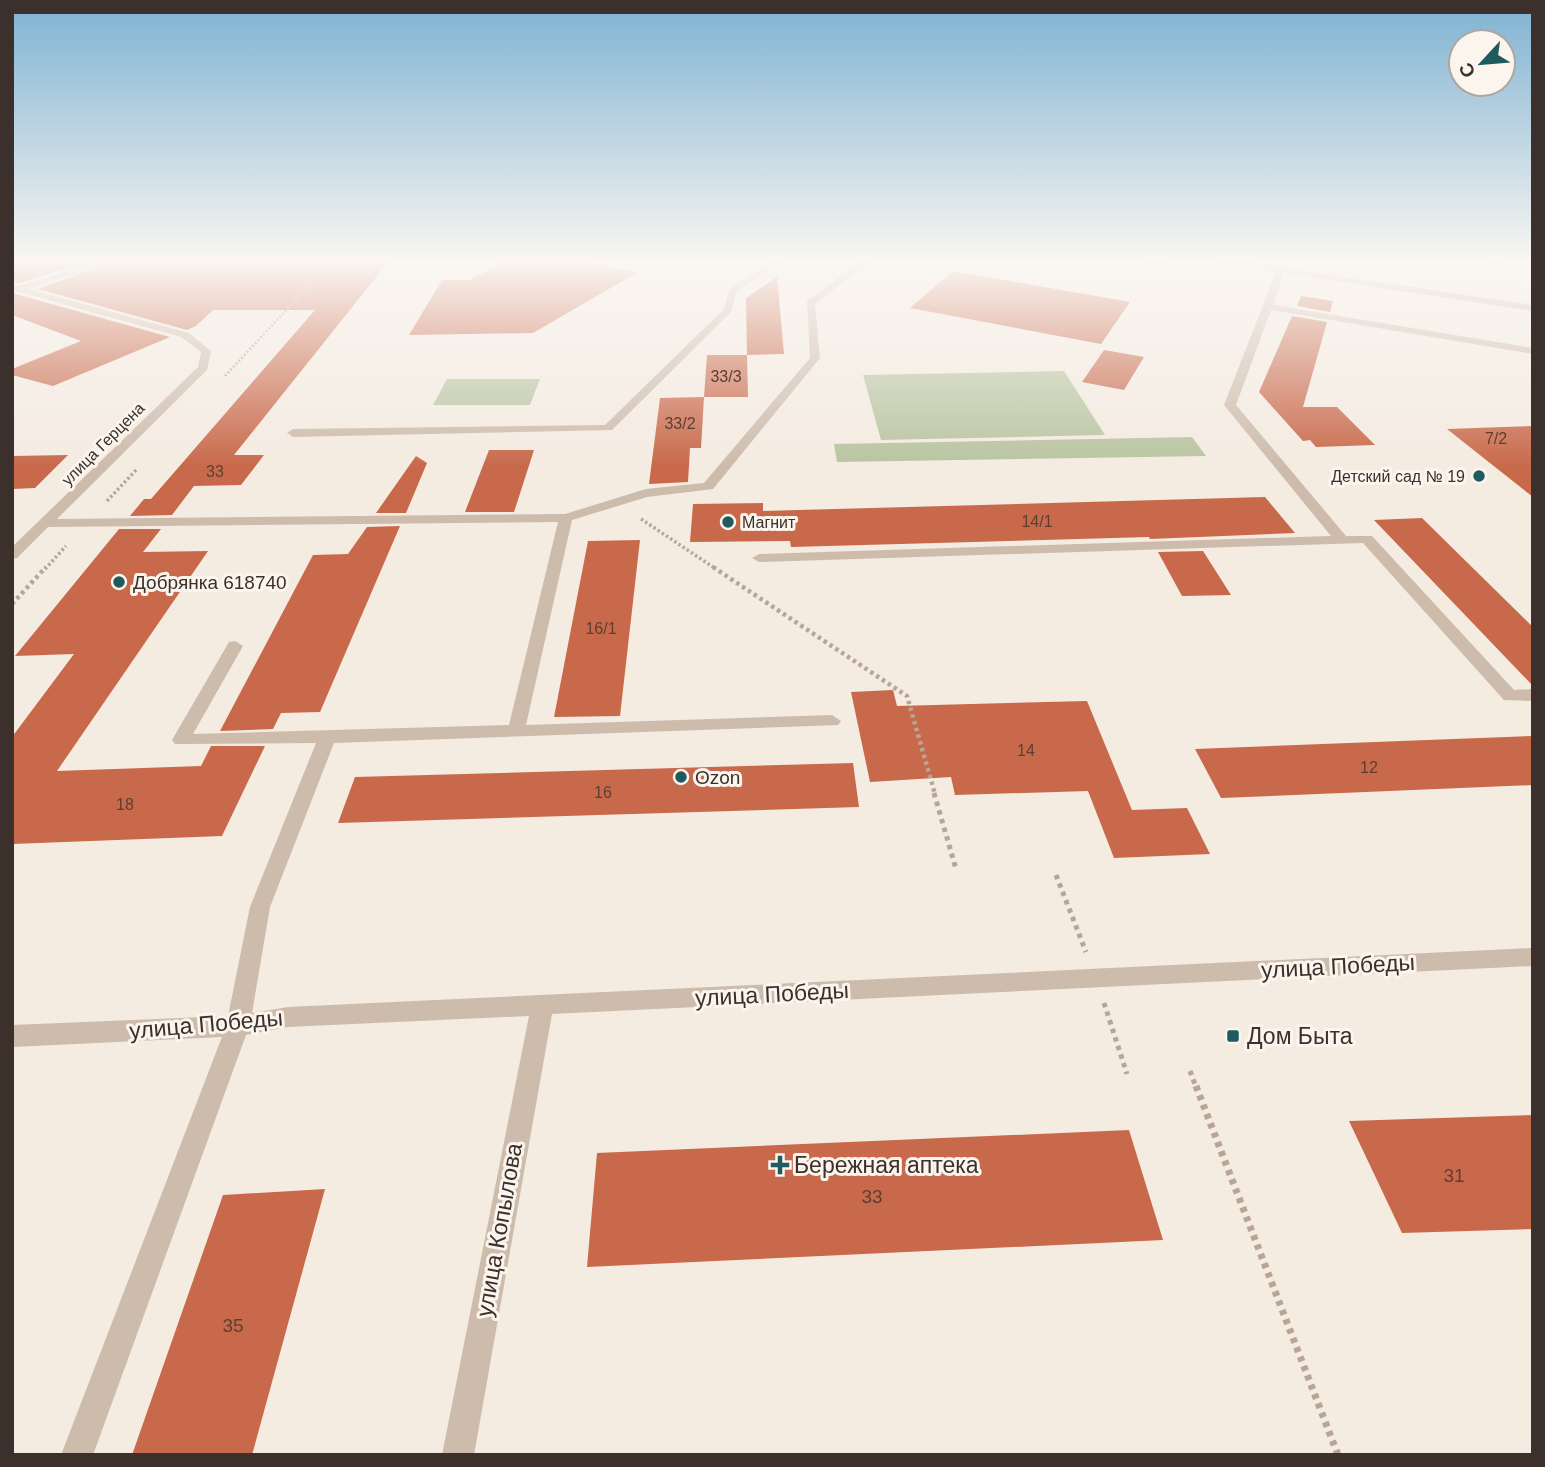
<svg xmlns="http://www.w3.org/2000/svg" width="1545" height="1467" font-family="Arial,sans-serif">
	<rect width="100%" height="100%" fill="#f4ebe1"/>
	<!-- green -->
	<path fill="#b8c4a0" d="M 1064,371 L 1105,435 L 881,440 L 863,375 Z
		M 447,379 L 540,379 L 530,405 L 433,405 Z
		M 1192,437 L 1206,456 L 837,462 L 834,444 Z"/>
	<!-- building -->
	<path fill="#c8694b" d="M 12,261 L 90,261 L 19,283 L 12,282 Z
		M 114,261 L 389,261 L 234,455 L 264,455 L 241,485 L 194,486 L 172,515 L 130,516 L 144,499 L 151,499 L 315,310 L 213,310 L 196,326 L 187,330 L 38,289 Z
		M 507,261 L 541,263 L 576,261 L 638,272 L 533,333 L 409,335 L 442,280 L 469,280 Z
		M 953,271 L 1130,302 L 1101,344 L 910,308 Z
		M 777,277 L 784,354 L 747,355 L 746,298 Z
		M 12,293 L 170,337 L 53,386 L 12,375 L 12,369 L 81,341 L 12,315 Z
		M 1301,296 L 1333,301 L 1330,312 L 1297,306 Z
		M 1292,316 L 1327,322 L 1303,407 L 1337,407 L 1375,445 L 1316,447 L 1310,440 L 1303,441 L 1259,392 Z
		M 1104,350 L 1144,357 L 1124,390 L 1082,382 Z
		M 707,355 L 747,355 L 748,397 L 704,397 Z
		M 704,397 L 701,448 L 690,448 L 688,482 L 649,484 L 660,398 Z
		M 1533,426 L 1533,497 L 1447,429 Z
		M 489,450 L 534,450 L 514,512 L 465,512 Z
		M 68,455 L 35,488 L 12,489 L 12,456 Z
		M 416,456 L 427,463 L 406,513 L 376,513 Z
		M 1265,497 L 1295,533 L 1150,539 L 1149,537 L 791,547 L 790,541 L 690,542 L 693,504 L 763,503 L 763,511 Z
		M 1422,518 L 1533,627 L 1533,686 L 1374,520 Z
		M 400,526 L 320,712 L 281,713 L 273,729 L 220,731 L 313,555 L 348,554 L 367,527 Z
		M 119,529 L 161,529 L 143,552 L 208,551 L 57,771 L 201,766 L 211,746 L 265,746 L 222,836 L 12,844 L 12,737 L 74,654 L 15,656 Z
		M 640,540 L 620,716 L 554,717 L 588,541 Z
		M 1203,551 L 1231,595 L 1182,596 L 1158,552 Z
		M 893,690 L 897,706 L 1087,701 L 1132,810 L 1187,808 L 1210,854 L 1114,858 L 1088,791 L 955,795 L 951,777 L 870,782 L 851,692 Z
		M 1533,736 L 1533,785 L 1221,798 L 1195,749 Z
		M 853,763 L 859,807 L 338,823 L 355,777 Z
		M 1533,1115 L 1533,1229 L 1402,1233 L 1349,1121 Z
		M 1129,1130 L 1163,1240 L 587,1267 L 597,1153 Z
		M 325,1189 L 252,1455 L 132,1455 L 223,1195 Z"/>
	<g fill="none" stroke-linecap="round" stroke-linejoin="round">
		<!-- path-far4 -->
		<path stroke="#b9a596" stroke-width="2.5" stroke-dasharray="2 2" stroke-linecap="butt" d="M 1142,261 L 1200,270
			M 225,376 L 332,261"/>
		<!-- path-far3 -->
		<path stroke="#b9a596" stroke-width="3.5" stroke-dasharray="2.5 2.5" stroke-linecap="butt" d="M 107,501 L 137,469
			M 641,519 L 716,569
			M 45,569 L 66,546"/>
		<!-- path-far2 -->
		<path stroke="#b9a596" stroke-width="4.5" stroke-dasharray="3.5 3.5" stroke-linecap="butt" d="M 713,567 L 907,696 L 935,794
			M 12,604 L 46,567"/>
		<!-- path-far1 -->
		<path stroke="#b9a596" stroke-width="5" stroke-dasharray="4.5 4.5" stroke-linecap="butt" d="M 934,793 L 956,869
			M 1056,875 L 1086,952
			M 1104,1003 L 1127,1074
			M 1190,1071 L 1196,1087"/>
		<!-- path -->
		<path stroke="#b9a596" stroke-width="7" stroke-dasharray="5 5" stroke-linecap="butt" d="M 1196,1086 L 1338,1455"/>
		<!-- minor -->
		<path fill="#cdbbac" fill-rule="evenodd" d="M 99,261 L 112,261 L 29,289 L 189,333 L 211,351 L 207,370 L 57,519 L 565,514 L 646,489 L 704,483 L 810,358 L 807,301 L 861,261 L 871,261 L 815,304 L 820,358 L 713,489 L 647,497 L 572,520 L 526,725 L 832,715 L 841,721 L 838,725 L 334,743 L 270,907 L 252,1013 L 288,1007 L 1533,948 L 1533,966 L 552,1014 L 474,1455 L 442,1455 L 529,1016 L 288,1027 L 246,1035 L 93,1455 L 61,1455 L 222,1037 L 12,1047 L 12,1025 L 228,1016 L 250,907 L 316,743 L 175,744 L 172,740 L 229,642 L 235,641 L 243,646 L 193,734 L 509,725 L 558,522 L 48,527 L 17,558 L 12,559 L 12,547 L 198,367 L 201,352 L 181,337 L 12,290 L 12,284 L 19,286 Z
			M 772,261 L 782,261 L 737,291 L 731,312 L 612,430 L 293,437 L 287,433 L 293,429 L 605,425 L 724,309 L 730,288 Z
			M 1215,261 L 1237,261 L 1533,305 L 1533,311 L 1284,273 L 1273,305 L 1533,348 L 1533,354 L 1271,310 L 1236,405 L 1346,536 L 1372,536 L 1514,690 L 1533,689 L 1533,701 L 1504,700 L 1363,543 L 759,562 L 752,558 L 759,554 L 1331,536 L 1224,405 L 1276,272 Z
			M 1487,261 L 1496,261 L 1503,268 L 1496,270 Z
			M 1528,261 L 1533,261 L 1533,273 L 1529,270 Z"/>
	</g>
	<!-- sky -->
	<linearGradient id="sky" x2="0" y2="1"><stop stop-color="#7eb2d2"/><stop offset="0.56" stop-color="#faf6f2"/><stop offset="1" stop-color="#faf6f2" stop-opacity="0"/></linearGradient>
	<rect width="1545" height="467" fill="url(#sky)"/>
	<!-- markers -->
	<g fill="#1f5a5e" stroke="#fbf5ee" stroke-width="2.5">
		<circle cx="1479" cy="476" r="7"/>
		<circle cx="728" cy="522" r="7"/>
		<circle cx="119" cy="582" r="7"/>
		<circle cx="681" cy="777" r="7"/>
		<rect x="1226" y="1029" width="14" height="14" rx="3.5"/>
		<path d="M776.5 1154.5h7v7h7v7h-7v7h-7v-7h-7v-7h7z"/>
	</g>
	<g text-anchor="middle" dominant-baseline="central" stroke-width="6" stroke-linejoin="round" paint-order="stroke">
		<!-- number labels -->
		<g font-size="16" fill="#5e3e33">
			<text x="726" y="376">33/3</text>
			<text x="680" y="423">33/2</text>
			<text x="1496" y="438">7/2</text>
			<text x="215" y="471">33</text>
			<text x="1037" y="521">14/1</text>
			<text x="601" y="628">16/1</text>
			<text x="1026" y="750">14</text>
			<text x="1369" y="767">12</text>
			<text x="603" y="792">16</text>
			<text x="125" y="804">18</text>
		</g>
		<!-- far-street labels -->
		<g font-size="16" fill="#3b302b" stroke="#fbf5ee">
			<text transform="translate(103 444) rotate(-45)">улица Герцена</text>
		</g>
		<!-- far-poi labels -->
		<g font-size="16" fill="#3b302b" stroke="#fbf5ee" text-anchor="end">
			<text x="1465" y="476">Детский сад № 19</text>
			<text x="742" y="522" text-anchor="start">Магнит</text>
		</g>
		<!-- poi labels -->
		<g font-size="19" fill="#3b302b" stroke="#fbf5ee" text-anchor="start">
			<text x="133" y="582">Добрянка 618740</text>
			<text x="695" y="777">Ozon</text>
		</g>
		<!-- near-number labels -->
		<g font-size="19" fill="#5e3e33">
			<text x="1454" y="1175">31</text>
			<text x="872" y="1196">33</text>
			<text x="233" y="1325">35</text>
		</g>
		<!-- near-street labels -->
		<g font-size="23" fill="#3b302b" stroke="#fbf5ee">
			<text transform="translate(1338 966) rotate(-3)">улица Победы</text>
			<text transform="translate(772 994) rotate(-3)">улица Победы</text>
			<text transform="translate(206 1024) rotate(-5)">улица Победы</text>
			<text transform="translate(499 1230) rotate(-80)">улица Копылова</text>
		</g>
		<!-- near-poi labels -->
		<g font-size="23" fill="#3b302b" stroke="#fbf5ee" text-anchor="start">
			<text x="1247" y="1036">Дом Быта</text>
			<text x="794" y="1165">Бережная аптека</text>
		</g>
	</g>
	<!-- border -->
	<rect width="1545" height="1467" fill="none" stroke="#3b302b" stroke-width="28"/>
	<!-- north arrow -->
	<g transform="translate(1482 63) rotate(244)"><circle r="33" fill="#fbf5ee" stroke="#aea6a0" stroke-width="2"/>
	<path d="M0-5L12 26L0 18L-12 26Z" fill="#1f5a5e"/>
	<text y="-10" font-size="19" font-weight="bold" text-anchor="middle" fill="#3b302b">С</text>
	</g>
</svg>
